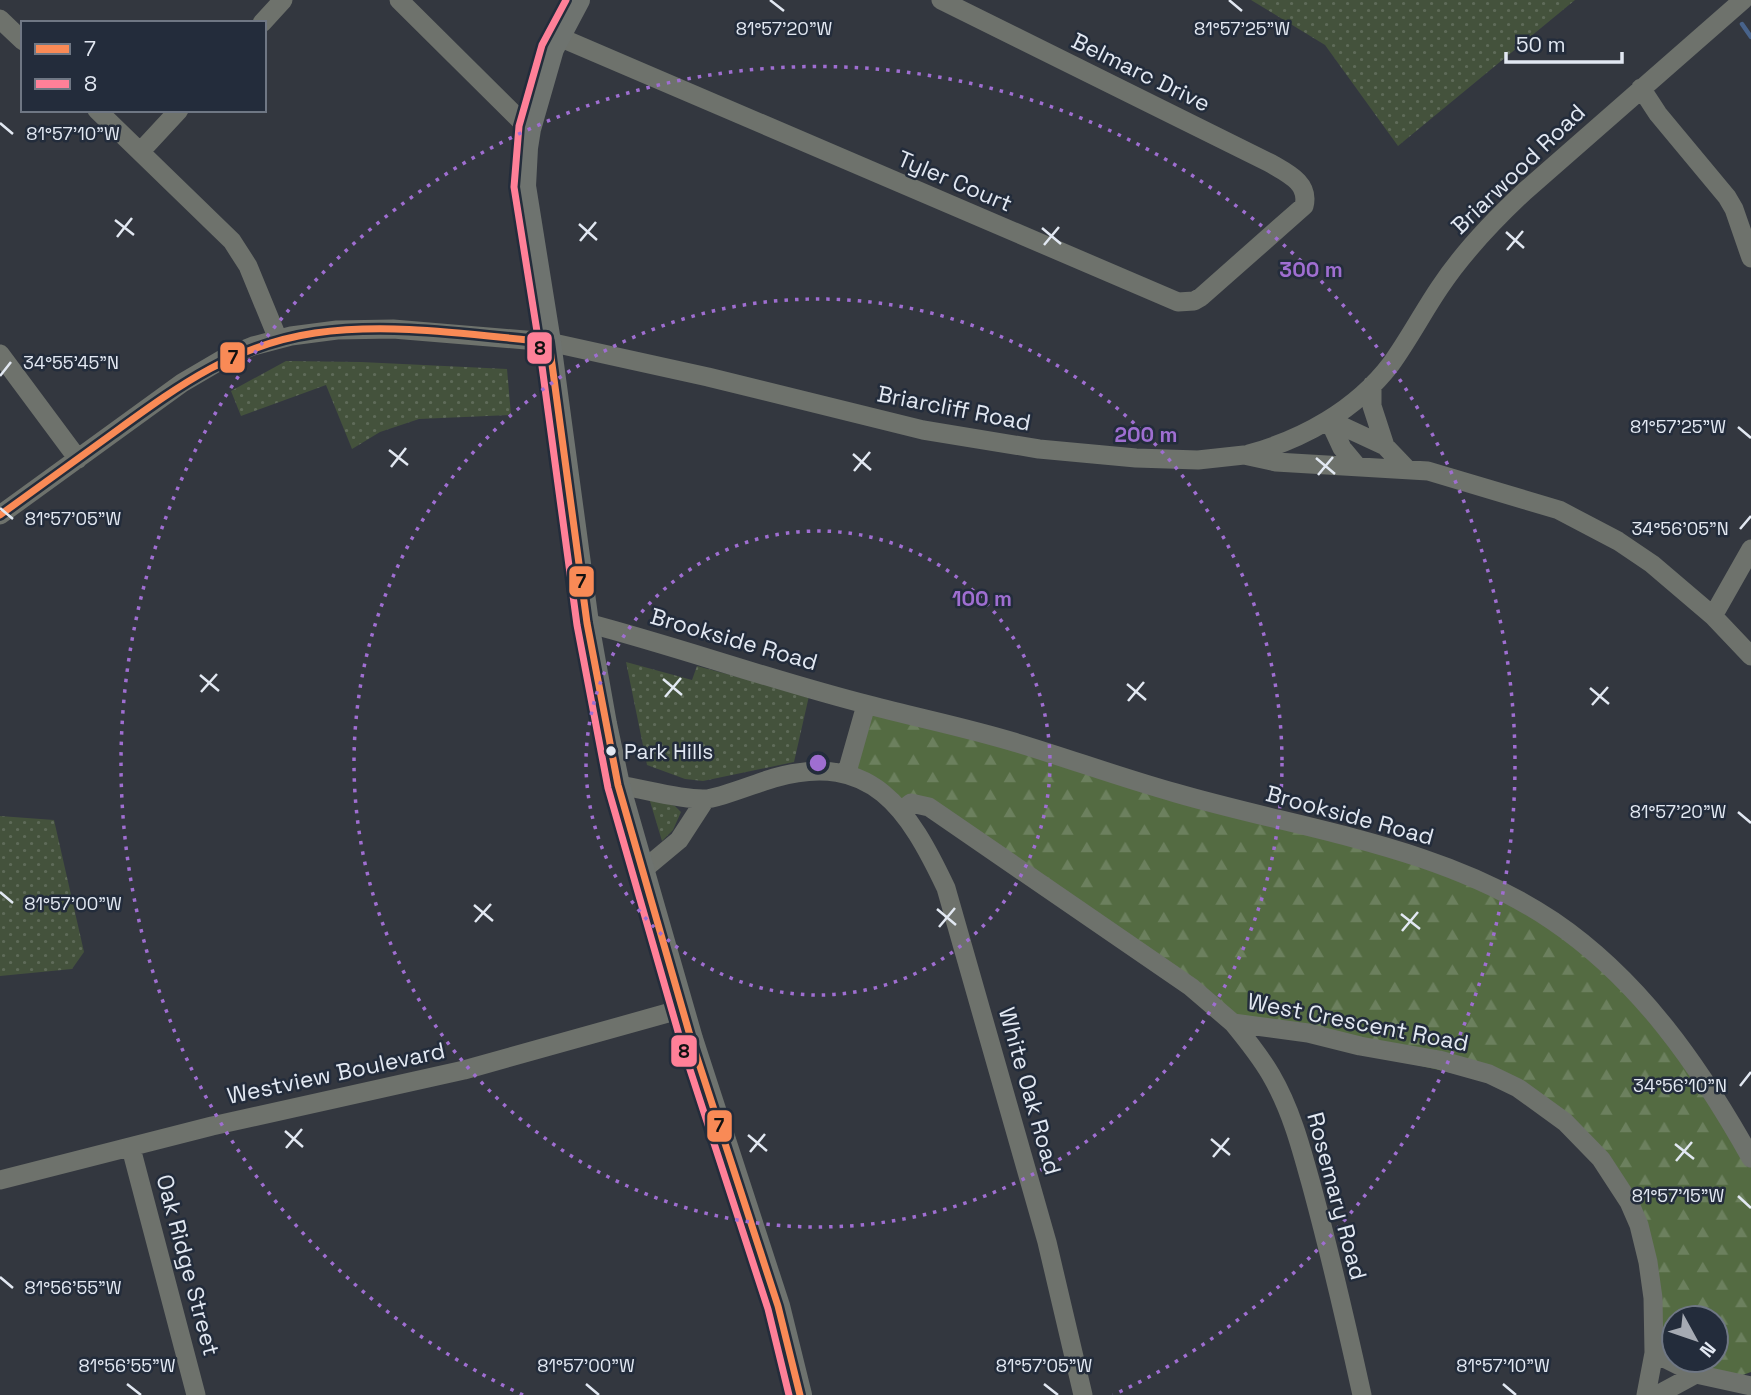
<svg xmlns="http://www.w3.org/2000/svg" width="1751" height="1395" font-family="'Space Grotesk',sans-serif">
	<defs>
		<pattern id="green-dots" width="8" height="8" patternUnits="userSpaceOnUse" patternTransform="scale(1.75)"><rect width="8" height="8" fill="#44523c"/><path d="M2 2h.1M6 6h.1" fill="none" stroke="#5f6b59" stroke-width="1.8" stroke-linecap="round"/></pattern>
		<pattern id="forest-firs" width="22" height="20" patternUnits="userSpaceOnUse" patternTransform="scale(1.75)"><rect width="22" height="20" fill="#546b42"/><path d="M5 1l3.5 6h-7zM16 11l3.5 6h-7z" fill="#6c805e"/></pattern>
	</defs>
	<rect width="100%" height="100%" fill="#33373f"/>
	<!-- green -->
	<path fill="url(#green-dots)" d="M 1251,0 L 1575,0 L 1398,146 L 1325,45 Z
		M 286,361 L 361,362 L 507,369 L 511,415 L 419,419 L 380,432 L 352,449 L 326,385 L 241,416 L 231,391 Z
		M 626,662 L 692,680 L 697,666 L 809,696 L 794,762 L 703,781 L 685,779 L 647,765 Z
		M 649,798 L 675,806 L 681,812 L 673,830 L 662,841 Z
		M 0,816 L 54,820 L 84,952 L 72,969 L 0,976 Z"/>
	<!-- forest -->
	<path fill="url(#forest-firs)" d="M 866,705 L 1382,844 L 1512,897 L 1628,981 L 1751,1164 L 1751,1372 L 1740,1376 L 1679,1360 L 1716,1360 L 1716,1318 L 1674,1318 L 1674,1359 L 1654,1353 L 1639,1225 L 1584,1139 L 1518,1088 L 1233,1023 L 911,803 L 847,772 Z"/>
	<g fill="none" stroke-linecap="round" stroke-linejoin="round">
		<!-- stream -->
		<path stroke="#48638b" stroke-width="4.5" d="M 1742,24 L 1751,37"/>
		<!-- minor -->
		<path stroke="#6e726c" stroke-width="19" d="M 399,0 L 529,129
			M 0,19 L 23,41
			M 262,23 L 283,0
			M 559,37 L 1178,302 L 1194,301 L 1201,297 L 1304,206 C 1310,183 1287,173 1270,163 L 941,0
			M 1641,88 L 1658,114 L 1727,197 L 1734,209 L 1751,258
			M 97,110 L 232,241 L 248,266 L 278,339
			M 141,151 L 179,110
			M 0,354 L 78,459
			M 1372,385 L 1372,406 L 1385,446
			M 1329,420 L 1385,446 L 1407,469
			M 1329,420 L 1342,448 L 1357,466
			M 1249,454 C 1303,439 1356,410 1391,364 C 1409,339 1423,312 1440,287 C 1464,251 1494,220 1525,191 L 1743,0
			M 0,515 L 182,383 L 228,356 L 253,346 L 291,336 L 337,330 L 393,329 L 549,342 L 708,377 L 923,430 L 1039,449 L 1136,458 L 1198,460 L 1244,455 L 1276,462 L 1428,471 L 1559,510 L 1618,541 L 1652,564 L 1713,616 L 1751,656
			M 1713,616 L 1751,549
			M 587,623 C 682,648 774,681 869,705 C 918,718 968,728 1017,743 C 1070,759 1122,778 1176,793 C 1303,830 1440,845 1553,921 C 1640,980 1700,1067 1751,1158
			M 847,772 L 866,705
			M 618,785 C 645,789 676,799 703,799 C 715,800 759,782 774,778 C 872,750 909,810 946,888 L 1047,1242 L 1083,1395
			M 902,810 L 911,803 L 929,807 L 1191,987 L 1233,1023 L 1308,1033 L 1360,1046 L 1439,1060 L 1489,1074 L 1518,1088 L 1565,1122 L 1601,1159 L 1629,1202 L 1639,1225 L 1648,1262 L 1653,1298 L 1654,1353 L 1646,1395
			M 643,870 L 679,840 L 705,800
			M 1233,1023 C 1247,1040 1260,1056 1271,1075 C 1292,1111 1302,1151 1313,1191 C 1331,1258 1347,1327 1362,1395
			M 131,1148 L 196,1395
			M 0,1180 L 212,1126 L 464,1070 L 682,1009
			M 1654,1353 L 1696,1374 L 1751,1386
			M 1657,1395 L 1696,1374"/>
		<!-- major -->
		<path stroke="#6e736f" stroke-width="24" d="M 578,0 L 552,49 L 529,129 L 526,148 L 524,186 L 549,342 L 587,623 L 605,724 L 618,785 L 691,1039 L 778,1306 L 800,1395"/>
		<defs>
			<path id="bus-1" d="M 0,515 C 37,488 75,461 112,434 C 177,387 233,345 315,333 C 392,322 472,335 549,342 L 587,623 L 618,785 L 691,1039 L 778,1306 L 800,1395"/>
			<path id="bus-2" d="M 566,0 L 542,45 L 519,126 L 514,187 L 539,344 L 577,625 L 608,788 L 681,1042 L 768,1309 L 789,1395"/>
		</defs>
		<!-- bus-1 casing -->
		<use href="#bus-1" stroke="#232c3b" stroke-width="12"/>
		<!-- bus-2 casing -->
		<use href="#bus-2" stroke="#232c3b" stroke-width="12"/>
		<!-- bus-1 -->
		<use href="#bus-1" stroke="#f98a56" stroke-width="7"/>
		<!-- bus-2 -->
		<use href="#bus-2" stroke="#ff8098" stroke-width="7"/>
	</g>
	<!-- ticks -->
	<path fill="none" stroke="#e2e8f2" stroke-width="2.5" d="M 770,0 L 784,11M 1229,0 L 1242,11M 0,123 L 13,134M 115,220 L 134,235M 579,224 L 597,240M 1042,228 L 1061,244M 1506,232 L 1524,248M 117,237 L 132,218M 580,241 L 596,222M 1044,245 L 1059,227M 1507,250 L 1523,231M 0,376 L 11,362M 1738,427 L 1751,438M 389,450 L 408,465M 853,454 L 871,470M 1316,458 L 1335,474M 391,467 L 406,448M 854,471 L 870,452M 1318,475 L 1333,457M 0,508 L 13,519M 1740,529 L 1751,516M 200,675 L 219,691M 663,679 L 682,695M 1127,684 L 1146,700M 1590,688 L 1609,704M 201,692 L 217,674M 665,697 L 681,678M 1128,701 L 1144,682M 1592,705 L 1608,687M 1738,812 L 1751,823M 0,892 L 13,903M 474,905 L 493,921M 937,909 L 956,925M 1401,914 L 1420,929M 475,922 L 491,904M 939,927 L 955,908M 1402,931 L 1418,912M 1740,1086 L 1751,1072M 285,1131 L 303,1147M 748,1135 L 767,1151M 1211,1139 L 1230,1155M 1675,1144 L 1694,1159M 286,1148 L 302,1129M 750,1152 L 765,1134M 1213,1157 L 1229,1138M 1676,1161 L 1692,1142M 1738,1196 L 1751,1208M 0,1277 L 13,1288M 127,1384 L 141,1395M 586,1384 L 599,1395M 1044,1384 L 1058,1395M 1503,1384 L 1516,1395"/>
	<!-- distance rings -->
	<g fill="none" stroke="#9f6ed1" stroke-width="3.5" stroke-dasharray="3.5 7">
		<circle cx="818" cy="763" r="232"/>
		<circle cx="818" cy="763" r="464"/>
		<path d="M523 1395A697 697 0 1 1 1113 1395"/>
	</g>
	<!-- markers -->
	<circle fill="#e2e8f2" stroke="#232c3b" stroke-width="2.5" cx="611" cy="751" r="6"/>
	<g text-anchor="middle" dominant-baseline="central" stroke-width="5" stroke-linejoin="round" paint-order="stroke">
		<!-- bus labels -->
		<g font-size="21" fill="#e2e8f2" stroke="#232c3b" text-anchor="start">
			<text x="624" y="751">Park Hills</text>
		</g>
		<!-- street labels -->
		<g font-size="23" fill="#e2e8f2" stroke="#232c3b">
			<text transform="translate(1141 72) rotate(26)">Belmarc Drive</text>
			<text transform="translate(1518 169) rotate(-44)">Briarwood Road</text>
			<text transform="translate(955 181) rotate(23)">Tyler Court</text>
			<text transform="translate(954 408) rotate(11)">Briarcliff Road</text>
			<text transform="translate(734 639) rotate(16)">Brookside Road</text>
			<text transform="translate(1350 815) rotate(15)">Brookside Road</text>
			<text transform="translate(1358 1022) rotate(11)">West Crescent Road</text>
			<text transform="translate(336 1073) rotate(-12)">Westview Boulevard</text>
			<text transform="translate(1030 1091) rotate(74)">White Oak Road</text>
			<text transform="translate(1337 1196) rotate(75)">Rosemary Road</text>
			<text transform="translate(188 1265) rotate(75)">Oak Ridge Street</text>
		</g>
	</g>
	<g font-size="18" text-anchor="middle" fill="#e2e8f2" stroke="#232c3b" stroke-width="5" stroke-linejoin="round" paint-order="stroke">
		<text x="1242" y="35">81°57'25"W</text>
		<text x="784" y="35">81°57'20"W</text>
		<text x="73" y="140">81°57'10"W</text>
		<text x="71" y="369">34°55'45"N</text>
		<text x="1678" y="433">81°57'25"W</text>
		<text x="73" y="525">81°57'05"W</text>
		<text x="1680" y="535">34°56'05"N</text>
		<text x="1678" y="818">81°57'20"W</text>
		<text x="73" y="910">81°57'00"W</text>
		<text x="1680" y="1092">34°56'10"N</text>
		<text x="1678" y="1202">81°57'15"W</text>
		<text x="73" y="1294">81°56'55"W</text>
		<text x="127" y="1372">81°56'55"W</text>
		<text x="586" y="1372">81°57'00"W</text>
		<text x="1044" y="1372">81°57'05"W</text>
		<text x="1503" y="1372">81°57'10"W</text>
	</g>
	<circle cx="818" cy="763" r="10" fill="#9f6ed1" stroke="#232c3b" stroke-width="3.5"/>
	<g font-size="21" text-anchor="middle" font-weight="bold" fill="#9f6ed1" stroke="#232c3b" stroke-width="5" stroke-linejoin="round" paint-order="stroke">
		<text x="1311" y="277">300 m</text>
		<text x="1146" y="442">200 m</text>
		<text x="982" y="606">100 m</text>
	</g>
	<g stroke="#232c3b" stroke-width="2.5">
		<rect x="526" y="331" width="27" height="34" rx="7" fill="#ff8098"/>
		<rect x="219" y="341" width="27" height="33" rx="7" fill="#f98a56"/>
		<rect x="568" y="565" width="27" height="33" rx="7" fill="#f98a56"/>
		<rect x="670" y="1034" width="28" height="34" rx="7" fill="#ff8098"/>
		<rect x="706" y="1109" width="27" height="34" rx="7" fill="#f98a56"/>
	</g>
	<g font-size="19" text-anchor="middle" font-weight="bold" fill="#111">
		<text x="540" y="355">8</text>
		<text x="233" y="364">7</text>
		<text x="581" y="588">7</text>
		<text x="684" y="1058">8</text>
		<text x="719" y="1132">7</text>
	</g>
	<!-- legend -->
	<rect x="21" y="21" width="245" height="91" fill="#232c3b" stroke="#6f7784" stroke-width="2"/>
	<rect x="35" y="44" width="35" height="10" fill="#f98a56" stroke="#6f7784" stroke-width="2"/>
	<text x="84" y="56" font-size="21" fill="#e2e8f2">7</text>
	<rect x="35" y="79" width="35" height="10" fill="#ff8098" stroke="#6f7784" stroke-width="2"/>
	<text x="84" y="91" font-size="21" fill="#e2e8f2">8</text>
	<!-- north arrow -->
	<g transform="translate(1695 1339) rotate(130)"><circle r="33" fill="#232c3b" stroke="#6f7784" stroke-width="2"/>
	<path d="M0-5L12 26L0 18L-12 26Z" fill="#a5aab3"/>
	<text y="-10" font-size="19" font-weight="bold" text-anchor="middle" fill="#e2e8f2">N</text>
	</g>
	<!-- scale -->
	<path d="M1506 52v10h116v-10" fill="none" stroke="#e2e8f2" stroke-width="3.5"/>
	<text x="1516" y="52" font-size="21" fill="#e2e8f2" stroke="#232c3b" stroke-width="5" paint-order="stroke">50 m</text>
</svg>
